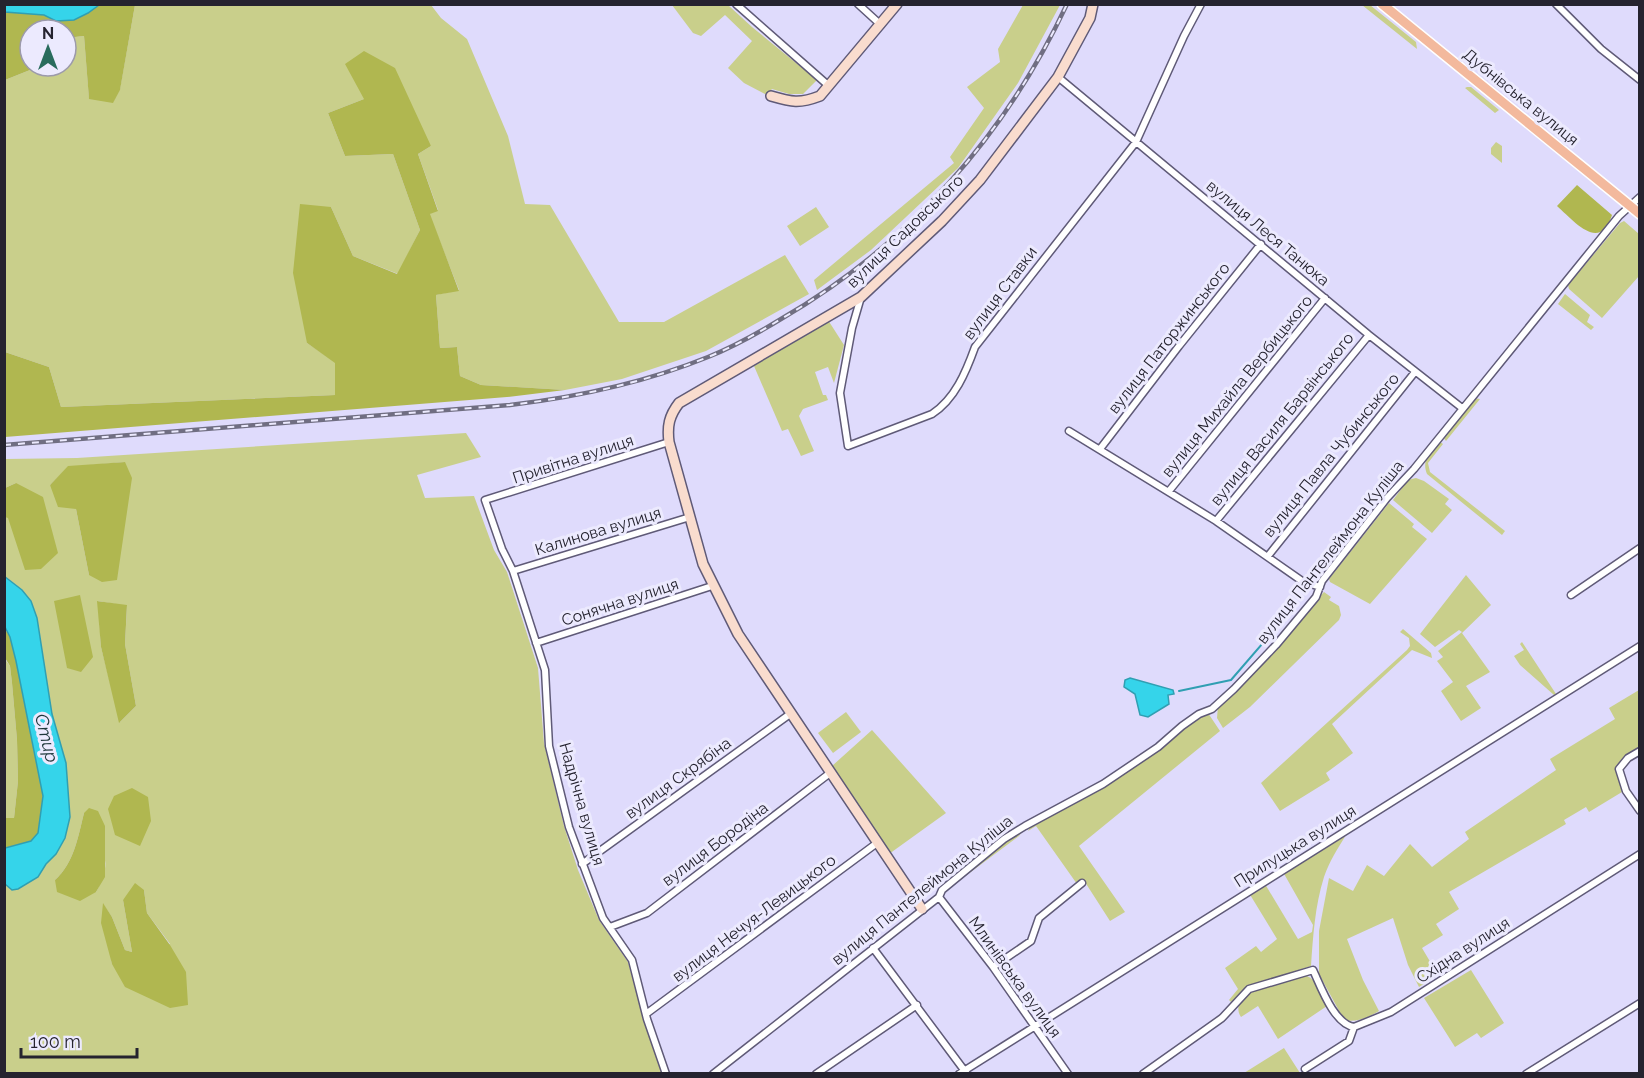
<svg xmlns="http://www.w3.org/2000/svg" width="1644" height="1078" font-family="Raleway,sans-serif">
	<rect width="100%" height="100%" fill="#dfdbfc"/>
	<!-- green -->
	<path fill="#c9cf8b" fill-rule="evenodd" d="M 135,5 L 431,5 L 441,18 L 467,39 L 508,136 L 525,204 L 550,205 L 619,322 L 664,322 L 785,255 L 809,294 L 706,351 L 622,379 L 565,390 L 481,385 L 460,376 L 457,347 L 440,348 L 436,295 L 459,290 L 429,214 L 438,210 L 418,154 L 431,146 L 364,99 L 328,113 L 345,156 L 393,154 L 420,230 L 398,274 L 353,256 L 331,207 L 307,343 L 335,362 L 335,395 L 61,407 L 49,367 L 5,352 L 5,80 L 40,66 L 66,66 L 66,38 L 84,36 L 89,98 L 113,102 L 120,89 Z
		M 672,5 L 728,5 L 752,27 L 817,80 L 803,94 L 789,94 L 772,89 L 767,95 L 744,83 L 728,68 L 752,41 L 725,15 L 701,36 L 693,33 Z
		M 1023,5 L 1060,5 L 1018,83 L 958,168 L 871,250 L 817,290 L 814,280 L 954,163 L 950,157 L 984,108 L 967,87 L 1000,62 L 998,49 Z
		M 1362,5 L 1370,5 L 1416,42 L 1417,49 Z
		M 1467,87 L 1471,87 L 1499,110 L 1495,113 L 1465,88 Z
		M 1496,142 L 1502,146 L 1502,163 L 1491,154 L 1491,148 Z
		M 816,207 L 829,227 L 800,246 L 787,226 Z
		M 1624,221 L 1639,234 L 1639,276 L 1602,318 L 1569,289 L 1568,285 L 1620,223 Z
		M 1565,294 L 1590,315 L 1587,322 L 1594,327 L 1591,330 L 1558,304 Z
		M 828,320 L 844,345 L 834,383 L 828,367 L 815,372 L 823,395 L 826,395 L 828,400 L 803,409 L 799,416 L 814,451 L 801,456 L 788,429 L 782,431 L 754,366 Z
		M 1474,398 L 1480,399 L 1446,441 L 1443,437 Z
		M 466,433 L 481,457 L 417,475 L 425,498 L 474,496 L 494,550 L 507,572 L 538,668 L 544,743 L 564,826 L 578,870 L 599,920 L 628,962 L 641,1010 L 662,1073 L 5,1073 L 4,884 L 12,890 L 18,889 L 38,877 L 46,864 L 56,854 L 65,838 L 70,817 L 66,763 L 52,714 L 37,618 L 31,601 L 22,590 L 5,576 L 5,517 L 8,517 L 16,483 L 5,488 L 5,459 L 77,458 ZM 125,462 L 89,575 L 76,509 L 50,485 L 68,467 ZM 98,601 L 127,606 L 125,644 L 136,706 L 120,722 L 101,647 ZM 84,813 C 100,843 116,859 96,892 L 55,880 C 74,863 78,837 84,813 ZM 144,890 L 147,913 L 170,944 L 112,964 L 103,904 L 112,917 L 125,950 L 132,952 L 123,900 Z
		M 1439,441 L 1443,444 L 1428,463 L 1430,472 L 1505,531 L 1502,535 L 1427,474 C 1421,459 1431,452 1439,441 Z
		M 1416,478 L 1424,481 L 1449,499 L 1445,504 L 1452,510 L 1432,533 L 1393,500 L 1408,480 Z
		M 1389,503 L 1414,524 L 1412,527 L 1427,539 L 1370,604 L 1330,582 L 1329,579 Z
		M 1466,575 L 1491,605 L 1462,633 L 1490,672 L 1466,686 L 1481,708 L 1461,721 L 1441,691 L 1453,682 L 1437,661 L 1443,657 L 1438,651 L 1462,632 L 1459,630 L 1435,647 L 1420,634 Z
		M 1324,592 L 1331,597 L 1329,600 L 1339,606 L 1341,615 L 1339,620 L 1250,707 L 1223,728 L 1217,718 L 1218,706 Z
		M 1403,629 L 1431,653 L 1432,658 L 1412,650 L 1332,724 L 1353,753 L 1326,773 L 1330,780 L 1280,811 L 1261,783 L 1407,650 L 1410,646 L 1409,638 L 1400,632 Z
		M 1522,642 L 1556,694 L 1554,695 L 1520,665 L 1514,656 L 1524,650 L 1520,644 Z
		M 4,658 L 10,666 L 12,683 L 17,740 L 18,781 L 14,818 L 5,818 Z
		M 1639,690 L 1639,747 L 1626,756 L 1616,769 L 1622,792 L 1589,812 L 1586,807 L 1564,820 L 1566,824 L 1449,892 L 1459,909 L 1436,924 L 1443,935 L 1422,948 L 1438,975 L 1419,987 L 1408,965 L 1393,918 L 1347,939 L 1363,980 L 1379,1011 C 1369,1017 1356,1023 1344,1020 L 1319,974 L 1319,931 L 1329,878 L 1353,891 L 1367,865 L 1384,876 L 1410,844 L 1432,867 L 1469,839 L 1465,832 L 1556,770 L 1550,759 L 1615,719 L 1609,708 Z
		M 846,712 L 861,732 L 833,753 L 818,733 Z
		M 1208,713 L 1220,731 L 1079,846 L 1125,912 L 1110,921 L 1083,879 L 1077,884 L 1036,826 L 1028,831 L 1033,823 L 1104,786 L 1183,727 L 1200,716 Z
		M 872,730 L 946,813 L 889,854 L 832,766 Z
		M 1025,828 L 1019,836 L 944,892 L 943,891 L 1005,841 Z
		M 1346,835 C 1338,848 1329,862 1324,877 C 1315,905 1313,937 1311,966 L 1248,987 L 1231,1002 L 1229,1000 L 1238,989 L 1225,968 L 1256,946 L 1261,952 L 1277,939 L 1249,893 L 1265,884 L 1298,939 L 1312,932 L 1313,925 L 1283,872 Z
		M 1471,970 L 1504,1023 L 1481,1038 L 1477,1033 L 1455,1047 L 1424,998 Z
		M 1302,975 C 1316,975 1321,995 1327,1006 L 1278,1039 L 1258,1006 L 1241,1017 C 1225,992 1286,980 1302,975 Z
		M 1284,1048 L 1300,1073 L 1244,1073 Z"/>
	<!-- forest -->
	<path fill="#b0b750" d="M 99,5 L 135,5 L 120,90 L 113,103 L 89,99 L 84,36 L 66,38 L 66,30 L 30,30 L 30,66 L 40,66 L 5,80 L 5,12 L 44,15 L 57,21 L 74,20 L 88,13 Z
		M 364,51 L 395,68 L 431,146 L 418,154 L 438,211 L 430,214 L 459,291 L 436,295 L 440,348 L 457,347 L 460,376 L 481,385 L 565,390 L 507,397 L 5,437 L 5,352 L 49,367 L 61,407 L 335,395 L 335,363 L 307,343 L 293,273 L 300,204 L 331,207 L 353,256 L 397,274 L 420,230 L 393,154 L 345,156 L 328,113 L 364,99 L 345,64 Z
		M 1577,185 L 1612,215 C 1600,253 1574,221 1557,206 Z
		M 125,462 L 132,478 L 117,580 L 102,582 L 89,575 L 76,509 L 58,507 L 50,485 L 68,466 Z
		M 16,483 L 43,497 L 58,553 L 41,569 L 25,570 L 8,518 L 5,517 L 5,488 Z
		M 80,595 L 93,657 L 81,672 L 67,668 L 54,601 Z
		M 97,601 L 127,605 L 125,644 L 136,706 L 119,723 L 101,647 Z
		M 4,627 L 10,637 L 16,661 L 43,796 L 38,833 L 31,841 L 5,848 L 5,818 L 14,818 L 18,781 L 17,740 L 12,683 L 10,666 L 5,658 Z
		M 132,788 L 148,797 L 151,821 L 140,846 L 115,835 L 108,809 L 114,796 Z
		M 89,808 L 98,811 L 105,826 L 105,877 L 96,892 L 80,901 L 57,892 L 55,880 C 74,863 78,837 84,813 Z
		M 135,883 L 144,890 L 147,913 L 170,945 L 186,972 L 188,1005 L 170,1008 L 125,987 L 112,964 L 101,923 L 103,903 L 112,917 L 125,950 L 132,952 L 123,900 Z"/>
	<!-- water -->
	<path fill="#35d4ea" stroke="#309fb2" stroke-width="1.5" d="M 4,5 L 5,4 L 99,5 L 88,13 L 74,20 L 56,21 L 44,15 L 5,12 Z
		M 4,576 L 22,590 L 31,601 L 37,618 L 52,714 L 66,763 L 70,817 L 65,838 L 56,854 L 46,864 L 38,877 L 18,889 L 12,890 L 5,884 L 5,848 L 31,841 L 38,833 L 43,796 L 16,661 L 10,637 L 5,627 Z
		M 1130,678 L 1173,690 L 1174,694 L 1168,695 L 1169,704 L 1148,717 L 1140,715 L 1135,694 L 1124,687 L 1125,680 Z"/>
	<g fill="none" stroke-linecap="round" stroke-linejoin="round">
		<!-- stream -->
		<path stroke="#309fb2" stroke-width="2" d="M 1179,691 L 1231,680 L 1288,614"/>
		<defs>
			<path id="street" d="M 736,4 L 829,86
				M 858,4 L 881,25
				M 1556,4 L 1601,49 L 1640,80
				M 1058,77 L 1369,335 L 1462,408
				M 861,297 L 852,328 L 840,393 L 848,446 L 932,414 C 955,399 966,372 975,347 L 1136,142 L 1184,36 L 1201,4
				M 1069,431 L 1216,521 L 1302,581 L 1320,587
				M 1100,449 L 1179,346 L 1261,244
				M 1169,491 L 1325,298
				M 1216,521 L 1369,335
				M 1268,556 L 1415,372
				M 513,571 L 690,517
				M 1571,595 L 1640,548
				M 536,643 L 712,586
				M 1640,751 L 1628,758 L 1619,769 L 1626,791 L 1640,811
				M 582,864 L 790,714
				M 939,897 L 993,967 L 1068,1074
				M 610,927 L 647,913 L 830,773
				M 873,948 L 967,1074
				M 993,967 L 1031,941 L 1039,918 L 1082,883
				M 646,1014 L 877,843
				M 1305,1069 L 1349,1041 L 1354,1027 L 1391,1012 L 1640,854
				M 666,1074 L 647,1019 L 632,960 L 603,918 L 569,827 L 549,746 L 545,670 L 513,571 L 502,549 L 485,500 L 669,442
				M 713,1074 L 939,897 L 942,890 L 1004,839 L 1025,826 L 1103,784 L 1158,747 L 1182,726 L 1199,714 L 1212,709 L 1234,689 L 1276,645 L 1316,597 L 1322,581 L 1387,498 L 1414,469 L 1619,216 L 1640,197
				M 816,1074 L 917,1005
				M 959,1074 L 1640,646
				M 1143,1074 L 1222,1018 L 1249,989 L 1313,970 C 1321,987 1334,1024 1354,1027
				M 1526,1074 L 1640,1003"/>
			<path id="secondary" d="M 771,96 C 792,102 799,104 820,96 L 897,4
				M 922,909 L 738,634 L 703,564 L 669,442 C 667,426 669,416 679,403 L 861,297 L 942,221 L 980,180 L 1058,77 L 1090,18 L 1093,4"/>
			<path id="primary" d="M 1382,4 L 1640,214"/>
		</defs>
		<!-- street casing -->
		<use href="#street" stroke="#5f5a77" stroke-width="9"/>
		<!-- secondary casing -->
		<use href="#secondary" stroke="#5f5a77" stroke-width="12"/>
		<!-- primary casing -->
		<use href="#primary" stroke="#fff" stroke-width="12"/>
		<!-- street -->
		<use href="#street" stroke="#fff" stroke-width="6"/>
		<!-- secondary -->
		<use href="#secondary" stroke="#f9dcce" stroke-width="9"/>
		<!-- primary -->
		<use href="#primary" stroke="#f3b99d" stroke-width="9"/>
		<defs>
			<path id="rail" d="M 4,445 L 510,405 C 578,397 644,383 708,357 C 733,347 758,333 781,319 C 907,246 1005,137 1067,4"/>
		</defs>
		<!-- rail casing -->
		<use href="#rail" stroke="#706e82" stroke-width="4.5"/>
		<!-- rail -->
		<use href="#rail" stroke="#eceafe" stroke-width="2" stroke-dasharray="7" stroke-linecap="butt"/>
	</g>
	<g text-anchor="middle" dominant-baseline="central" stroke-width="6" stroke-linejoin="round" paint-order="stroke">
		<!-- street labels -->
		<g font-size="16" fill="#25232f" stroke="#eceafe">
			<text transform="translate(1521 97) rotate(39)">Дубнівська вулиця</text>
			<text transform="translate(905 231) rotate(-44)">вулиця Садовського</text>
			<text transform="translate(1268 233) rotate(40)">вулиця Леся Танюка</text>
			<text transform="translate(1000 293) rotate(-53)">вулиця Ставки</text>
			<text transform="translate(1169 338) rotate(-52)">вулиця Паторжинського</text>
			<text transform="translate(1237 386) rotate(-51)">вулиця Михайла Вербицького</text>
			<text transform="translate(1282 419) rotate(-51)">вулиця Василя Барвінського</text>
			<text transform="translate(1331 455) rotate(-51)">вулиця Павла Чубинського</text>
			<text transform="translate(573 459) rotate(-18)">Привітна вулиця</text>
			<text transform="translate(598 531) rotate(-17)">Калинова вулиця</text>
			<text transform="translate(1330 552) rotate(-52)">вулиця Пантелеймона Куліша</text>
			<text transform="translate(620 602) rotate(-18)">Сонячна вулиця</text>
			<text transform="translate(678 778) rotate(-36)">вулиця Скрябіна</text>
			<text transform="translate(582 804) rotate(74)">Надрічна вулиця</text>
			<text transform="translate(715 844) rotate(-37)">вулиця Бородіна</text>
			<text transform="translate(1295 846) rotate(-32)">Прилуцька вулиця</text>
			<text transform="translate(922 890) rotate(-39)">вулиця Пантелеймона Куліша</text>
			<text transform="translate(754 918) rotate(-37)">вулиця Нечуя-Левицького</text>
			<text transform="translate(1463 950) rotate(-33)">Східна вулиця</text>
			<text transform="translate(1015 977) rotate(54)">Млинівська вулиця</text>
		</g>
		<!-- water labels -->
		<g font-size="18" font-style="italic" fill="#1d363a" stroke="#eceafe">
			<text transform="translate(47 738) rotate(76)">Стир</text>
		</g>
	</g>
	<!-- border -->
	<rect width="1644" height="1078" fill="none" stroke="#25232f" stroke-width="12"/>
	<!-- north arrow -->
	<g transform="translate(48 48)"><circle r="28" fill="#eceafe" stroke="#9c9aab" stroke-width="1.5"/>
	<path d="M0-4.5L10 22L0 15L-10 22Z" fill="#296c5d"/>
	<text y="-9" font-size="16" font-weight="bold" text-anchor="middle" fill="#25232f">N</text>
	</g>
	<!-- scale -->
	<path d="M21 1048v9h116v-9" fill="none" stroke="#25232f" stroke-width="3"/>
	<text x="30" y="1048" font-size="18" fill="#25232f" stroke="#eceafe" stroke-width="4.5" paint-order="stroke">100 m</text>
</svg>
